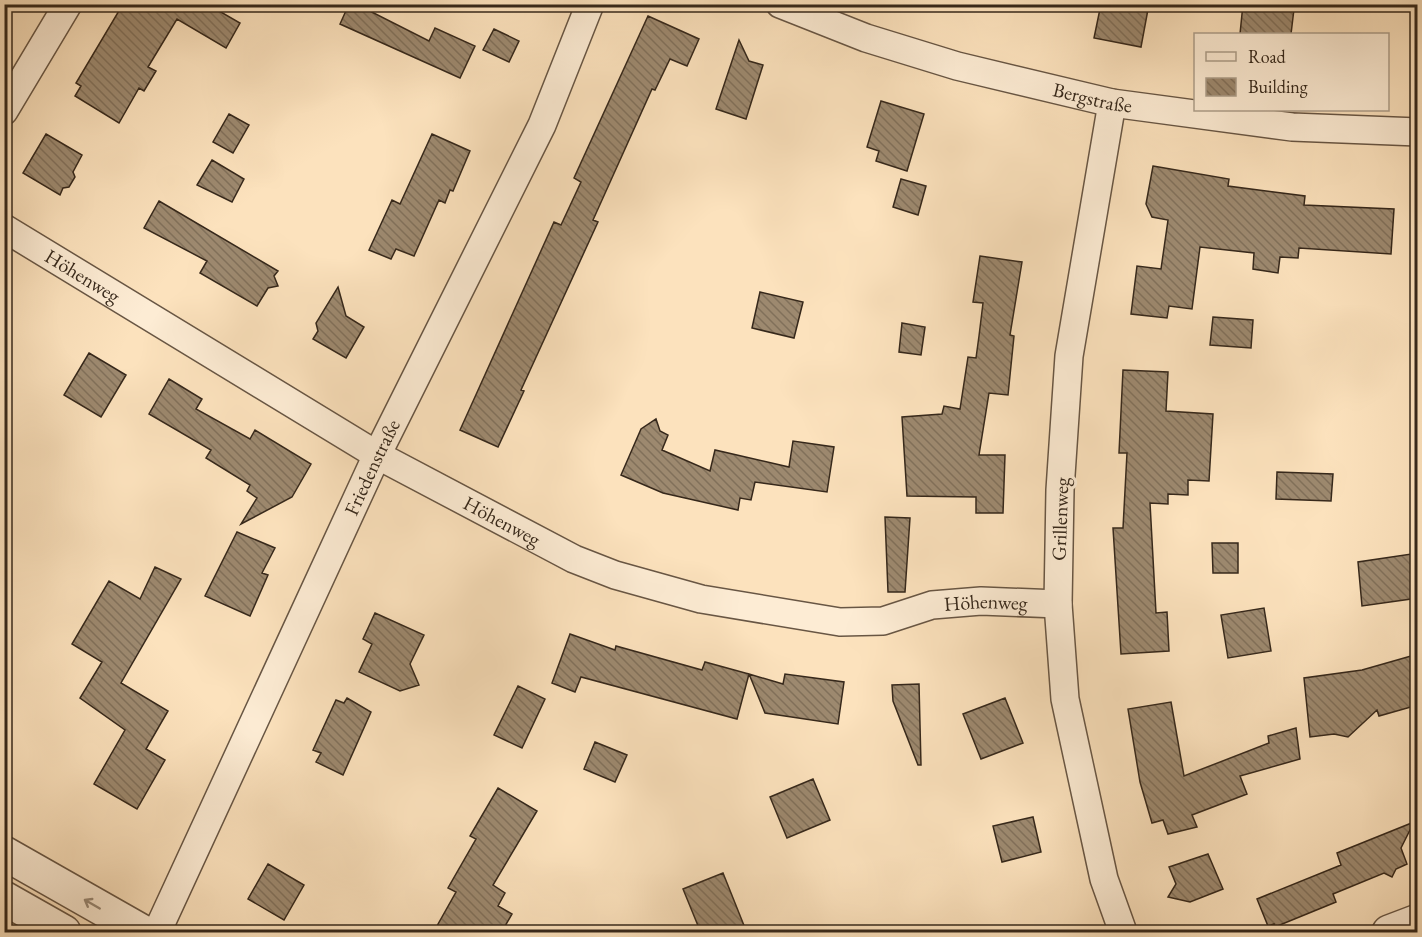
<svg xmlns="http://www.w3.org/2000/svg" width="1422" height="937" font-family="'EB Garamond',serif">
	<defs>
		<pattern id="building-back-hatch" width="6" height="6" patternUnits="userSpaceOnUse" patternTransform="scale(1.5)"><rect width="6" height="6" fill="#9d896f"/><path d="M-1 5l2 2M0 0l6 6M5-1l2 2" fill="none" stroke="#81705a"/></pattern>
	</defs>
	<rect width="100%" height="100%" fill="#fce2bd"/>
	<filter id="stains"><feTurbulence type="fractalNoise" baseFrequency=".00333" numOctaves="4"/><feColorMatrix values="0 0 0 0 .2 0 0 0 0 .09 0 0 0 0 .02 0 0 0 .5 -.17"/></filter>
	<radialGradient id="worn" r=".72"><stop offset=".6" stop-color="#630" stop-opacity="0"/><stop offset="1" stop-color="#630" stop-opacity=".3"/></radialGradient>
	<!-- building -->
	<path fill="url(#building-back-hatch)" stroke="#36281b" stroke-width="1.5" d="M 123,4 L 207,4 L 240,23 L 226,48 L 177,19 L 148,67 L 156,71 L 144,91 L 139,88 L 119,123 L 75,96 L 81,86 L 76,83 Z
		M 349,4 L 356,4 L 429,41 L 435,28 L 475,46 L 460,78 L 340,24 Z
		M 1101,4 L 1149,4 L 1141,47 L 1094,38 Z
		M 1243,4 L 1294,9 L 1291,34 L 1240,34 Z
		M 648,16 L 699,39 L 687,66 L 670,59 L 655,90 L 652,89 L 593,220 L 598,222 L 521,390 L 524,391 L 498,447 L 460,430 L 554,222 L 561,225 L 581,182 L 574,178 Z
		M 494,29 L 519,41 L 509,62 L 483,50 Z
		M 739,40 L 749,61 L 763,65 L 746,119 L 716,109 Z
		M 881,101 L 924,114 L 907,171 L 876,161 L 879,151 L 867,147 Z
		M 229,114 L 249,125 L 233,153 L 213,142 Z
		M 46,134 L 82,155 L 73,172 L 75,177 L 69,187 L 63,188 L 60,195 L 23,173 Z
		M 432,134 L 470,151 L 453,191 L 450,190 L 445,203 L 439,200 L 414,256 L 396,249 L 391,259 L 369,250 L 392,200 L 400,204 Z
		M 212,160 L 244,179 L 232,202 L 197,185 Z
		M 1153,166 L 1229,179 L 1228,186 L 1305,196 L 1304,205 L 1394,209 L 1391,254 L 1299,248 L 1298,258 L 1280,257 L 1278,273 L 1253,269 L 1254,253 L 1200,247 L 1192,309 L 1169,306 L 1167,318 L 1131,314 L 1137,266 L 1161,269 L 1168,220 L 1152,217 L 1146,204 Z
		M 901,179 L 926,186 L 918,215 L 893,207 Z
		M 159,201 L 278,271 L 274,276 L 278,286 L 268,288 L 257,306 L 200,273 L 207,261 L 144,228 Z
		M 980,256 L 1022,262 L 1010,335 L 1014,336 L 1008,395 L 989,393 L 979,455 L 1005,455 L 1003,513 L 976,513 L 976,497 L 907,496 L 902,417 L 942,414 L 944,406 L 960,409 L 968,357 L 976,358 L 979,336 L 983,303 L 973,302 Z
		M 338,287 L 346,316 L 364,327 L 346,358 L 313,339 L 318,331 L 316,323 Z
		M 760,292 L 803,302 L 794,338 L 752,328 Z
		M 1213,317 L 1253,320 L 1251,348 L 1210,345 Z
		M 902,323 L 925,327 L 921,355 L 899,352 Z
		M 89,353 L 126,375 L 101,417 L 64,395 Z
		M 1123,370 L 1168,372 L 1166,411 L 1213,414 L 1209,481 L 1188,480 L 1188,495 L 1168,494 L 1168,504 L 1150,503 L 1156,613 L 1167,612 L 1169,651 L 1121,654 L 1113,528 L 1123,528 L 1127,453 L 1119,453 Z
		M 169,379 L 202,399 L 196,409 L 250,439 L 255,430 L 311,464 L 292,497 L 241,524 L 257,498 L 247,491 L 250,485 L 206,458 L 211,450 L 149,414 Z
		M 656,419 L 660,431 L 668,435 L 662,450 L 710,471 L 715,450 L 789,467 L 793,441 L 834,447 L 827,492 L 755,482 L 751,500 L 740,498 L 738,510 L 663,493 L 621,475 L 641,429 Z
		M 1277,472 L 1333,474 L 1331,501 L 1276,499 Z
		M 885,517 L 910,518 L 905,592 L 888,592 Z
		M 237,532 L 275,548 L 262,573 L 268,575 L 250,616 L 205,596 Z
		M 1212,543 L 1238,543 L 1238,573 L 1213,573 Z
		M 1418,553 L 1418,598 L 1362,606 L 1358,562 Z
		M 155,567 L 181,579 L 121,683 L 168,711 L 146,749 L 165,760 L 137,809 L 94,784 L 125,730 L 80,698 L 102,662 L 72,644 L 109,581 L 140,599 Z
		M 1264,608 L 1271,651 L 1228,658 L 1221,615 Z
		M 375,613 L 424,635 L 410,664 L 419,685 L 400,691 L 359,672 L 372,644 L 363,639 Z
		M 570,634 L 615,650 L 616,646 L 702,670 L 705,662 L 749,674 L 737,719 L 581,677 L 575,692 L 552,683 Z
		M 1418,654 L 1418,705 L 1379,716 L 1377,710 L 1348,737 L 1334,734 L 1310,737 L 1304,678 L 1362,670 Z
		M 749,674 L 783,684 L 785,674 L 844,682 L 838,724 L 765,713 Z
		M 919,684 L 921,765 L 918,765 L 893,701 L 892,685 Z
		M 518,686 L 545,699 L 522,748 L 494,735 Z
		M 347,698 L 371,712 L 343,775 L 316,762 L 321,753 L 313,750 L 336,700 L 344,703 Z
		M 1005,698 L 1023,743 L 981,759 L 963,714 Z
		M 1171,702 L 1184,776 L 1269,743 L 1268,736 L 1296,728 L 1300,759 L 1240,776 L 1247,794 L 1192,815 L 1197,827 L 1168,834 L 1163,820 L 1152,823 L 1140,782 L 1128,709 Z
		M 595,742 L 627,755 L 615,782 L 584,769 Z
		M 813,779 L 830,820 L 787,838 L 770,797 Z
		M 498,788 L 537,811 L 493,885 L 505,893 L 498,906 L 512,914 L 501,933 L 433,933 L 456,892 L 448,888 L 476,839 L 470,836 Z
		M 1033,817 L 1041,852 L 1002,862 L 993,826 Z
		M 1414,822 L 1401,848 L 1407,864 L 1396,869 L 1392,877 L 1384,873 L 1333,894 L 1336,902 L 1275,927 L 1274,924 L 1268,926 L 1257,899 L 1341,865 L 1337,853 Z
		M 1208,854 L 1223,889 L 1190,902 L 1168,897 L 1176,884 L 1169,867 Z
		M 268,864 L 304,885 L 284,920 L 248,899 Z
		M 723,873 L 747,933 L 701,933 L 683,889 Z"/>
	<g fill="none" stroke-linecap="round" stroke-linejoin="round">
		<defs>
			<g id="minor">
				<path id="s1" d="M 780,4 L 866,38 L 957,66 L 1112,103 L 1292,127 L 1418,132"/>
				<path d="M 1112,103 L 1069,356 L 1060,490 L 1058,604 L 1065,699 L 1104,879 L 1123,932"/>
				<path d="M 4,111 L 68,4"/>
				<path id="s2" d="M 4,228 L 377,455 L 574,559 L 615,575 L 701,599 L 840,622 L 883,621 L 932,605 L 981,601 L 1058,604"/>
				<path id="s3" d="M 157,932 L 377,455 L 542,125 L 590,4"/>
			</g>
			<path id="tertiary" d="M 4,853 L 143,932
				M 4,898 L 64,932
				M 1389,932 L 1418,921"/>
		</defs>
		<!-- minor casing -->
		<use href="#minor" stroke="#685644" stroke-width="30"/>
		<!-- tertiary casing -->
		<use href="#tertiary" stroke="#685644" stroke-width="36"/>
		<!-- minor -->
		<use href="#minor" stroke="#fdecd4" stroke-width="27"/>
		<!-- tertiary -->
		<use href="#tertiary" stroke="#fdecd4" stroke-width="33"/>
	</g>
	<!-- one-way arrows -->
	<defs><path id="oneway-shaft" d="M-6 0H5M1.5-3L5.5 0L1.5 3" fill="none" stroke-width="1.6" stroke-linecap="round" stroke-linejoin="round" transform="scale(1.5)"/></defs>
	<use stroke="#9a8a78" href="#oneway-shaft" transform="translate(92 904) rotate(-150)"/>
	<g text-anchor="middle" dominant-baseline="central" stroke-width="6" stroke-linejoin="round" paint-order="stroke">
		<!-- street labels -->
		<g font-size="20" fill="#36281b" stroke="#fdecd4">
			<text stroke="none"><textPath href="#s1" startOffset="327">Bergstraße</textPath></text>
			<text stroke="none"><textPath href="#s2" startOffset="92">Höhenweg</textPath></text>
			<text stroke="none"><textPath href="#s3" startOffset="512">Friedenstraße</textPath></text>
			<text transform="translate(1060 519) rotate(-88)">Grillenweg</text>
			<text stroke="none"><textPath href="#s2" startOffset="578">Höhenweg</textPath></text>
			<text stroke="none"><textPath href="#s2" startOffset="1082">Höhenweg</textPath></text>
		</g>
	</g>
	<!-- margin -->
	<rect width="1422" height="937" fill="none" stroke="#fce2bd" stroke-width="24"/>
	<rect x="6" y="6" width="1410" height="925" fill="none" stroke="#36281b" stroke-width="3"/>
	<rect x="12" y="12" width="1398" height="913" fill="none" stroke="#36281b" stroke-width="1.5"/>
	<!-- legend -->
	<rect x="1194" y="33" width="195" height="78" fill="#fdecd4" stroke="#ad9e8a" stroke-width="1.5"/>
	<rect x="1206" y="52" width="30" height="9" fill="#fdecd4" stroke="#ad9e8a" stroke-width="1.5"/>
	<text x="1248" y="63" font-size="18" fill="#36281b">Road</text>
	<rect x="1206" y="78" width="30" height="18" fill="url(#building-back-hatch)" stroke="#ad9e8a" stroke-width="1.5"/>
	<text x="1248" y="93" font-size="18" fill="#36281b">Building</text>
	<rect width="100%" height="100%" filter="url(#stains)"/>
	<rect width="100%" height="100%" fill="url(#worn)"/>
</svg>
